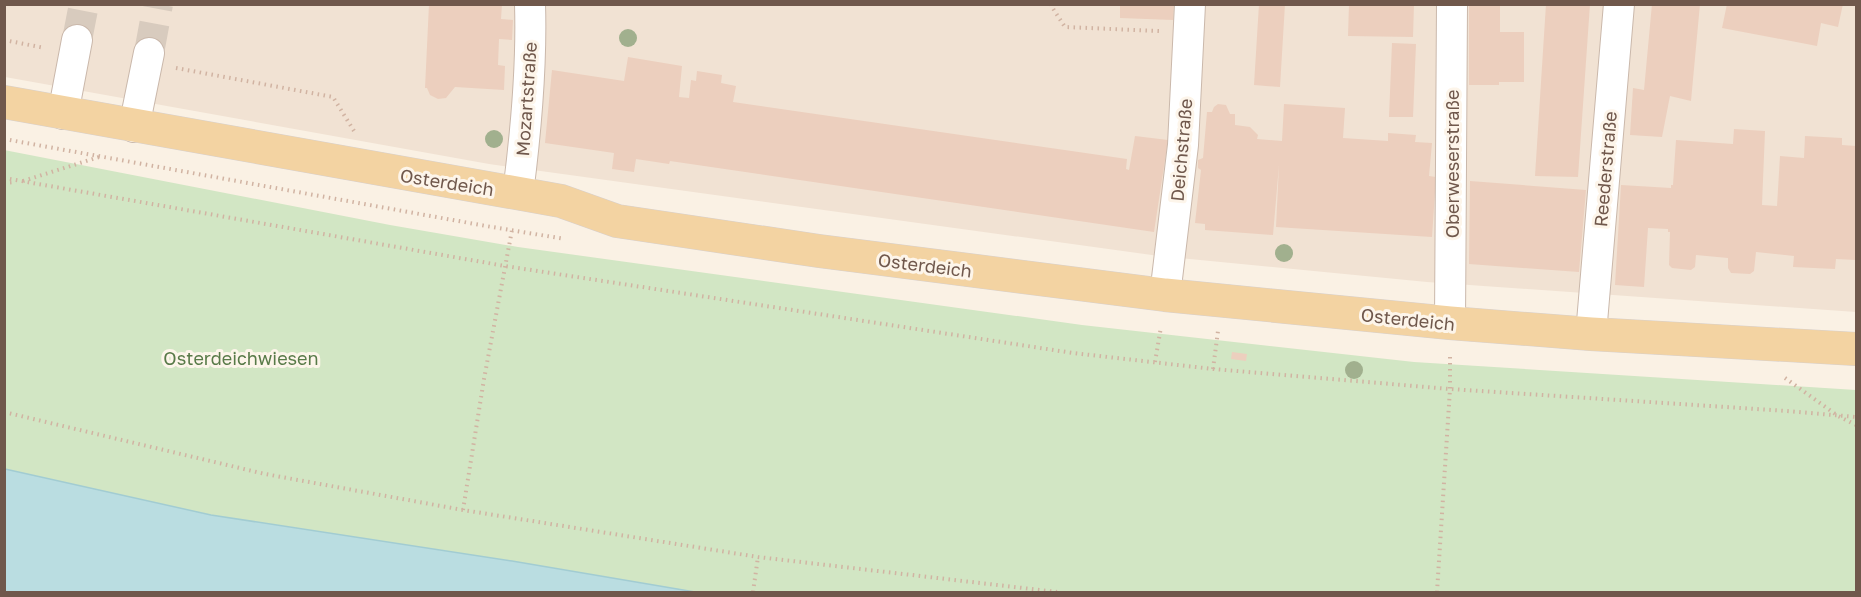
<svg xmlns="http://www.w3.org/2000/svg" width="1861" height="597" font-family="'Golos Text',sans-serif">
	<rect width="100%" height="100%" fill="#faf1e4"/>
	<!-- residential -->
	<path fill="#f1e2d3" d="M 4,5 L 1856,5 L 1856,312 L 1427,282 L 1159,256 L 489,164 L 5,77 Z"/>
	<!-- green -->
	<path fill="#d2e6c4" d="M 4,150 L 390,225 L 518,247 L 1082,325 L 1414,362 L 1856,390 L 1856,592 L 695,592 L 512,561 L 211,515 L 5,469 Z"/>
	<!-- water -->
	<path fill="#badde1" stroke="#a2ccd2" stroke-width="1.5" d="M 5,469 L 211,515 L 512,561 L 695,592 L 5,592 Z"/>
	<!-- building -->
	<path fill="#eccfbe" d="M 429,4 L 502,4 L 501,19 L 513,20 L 512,40 L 499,39 L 498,65 L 505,66 L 504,90 L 455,87 L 446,98 L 438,99 L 430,95 L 427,88 L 425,88 Z
		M 1120,4 L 1174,4 L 1173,20 L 1120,18 Z
		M 1259,4 L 1285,4 L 1280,87 L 1254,85 Z
		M 1349,4 L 1414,4 L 1413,37 L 1348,36 Z
		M 1469,4 L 1500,4 L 1500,32 L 1524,32 L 1524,82 L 1499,82 L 1499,85 L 1469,85 Z
		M 1546,4 L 1590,4 L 1578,177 L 1535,176 Z
		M 1652,4 L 1700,4 L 1691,101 L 1670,96 L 1662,137 L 1630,135 L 1633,88 L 1644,90 Z
		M 1727,4 L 1843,4 L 1838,27 L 1821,23 L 1817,46 L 1722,28 Z
		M 1392,43 L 1416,44 L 1413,117 L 1389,117 Z
		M 628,57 L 682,66 L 679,97 L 689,98 L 691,80 L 696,81 L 697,71 L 722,75 L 721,83 L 736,86 L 733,102 L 1127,159 L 1126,169 L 1129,170 L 1135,136 L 1168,140 L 1154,232 L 670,161 L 669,164 L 636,159 L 634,172 L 612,169 L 614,153 L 545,143 L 552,70 L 624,81 Z
		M 1218,104 L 1226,105 L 1230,114 L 1235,114 L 1235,125 L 1250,127 L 1258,135 L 1257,139 L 1282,141 L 1284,104 L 1345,108 L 1343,138 L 1388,141 L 1388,133 L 1416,135 L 1415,142 L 1432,143 L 1429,176 L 1436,177 L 1432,237 L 1276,227 L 1279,165 L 1273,235 L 1205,230 L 1205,224 L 1195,223 L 1201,170 L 1198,168 L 1198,160 L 1203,158 L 1207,112 L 1212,112 L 1214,107 Z
		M 1734,129 L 1765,131 L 1762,205 L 1777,206 L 1780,156 L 1804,158 L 1805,136 L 1842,138 L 1842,145 L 1856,146 L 1856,260 L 1836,259 L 1835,269 L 1793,267 L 1794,256 L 1756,252 L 1754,271 L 1750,274 L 1731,273 L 1728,268 L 1728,258 L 1696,255 L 1695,267 L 1691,270 L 1672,268 L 1669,265 L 1670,232 L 1668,232 L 1668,229 L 1648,228 L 1644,287 L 1615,285 L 1621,185 L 1671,188 L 1671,185 L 1673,185 L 1676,140 L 1733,144 Z
		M 1470,181 L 1586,190 L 1579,272 L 1469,264 Z
		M 1232,352 L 1247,354 L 1246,361 L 1231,359 Z"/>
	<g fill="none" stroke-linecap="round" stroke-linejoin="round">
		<!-- minor-tunnel -->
		<path stroke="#d8cbbe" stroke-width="30" stroke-dasharray="30 15" stroke-linecap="butt" d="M 77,40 L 84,4
			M 149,53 L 158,4"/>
		<defs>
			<path id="minor" d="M 63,114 L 77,40
				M 134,127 L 149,53
				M 518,193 C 526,131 532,67 530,4
				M 1165,295 L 1183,145 L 1190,4
				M 1450,323 L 1452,4
				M 1591,334 L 1619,4"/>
			<path id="major" d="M 4,102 L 561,201 L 617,221 L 819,251 L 1165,295 L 1450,323 L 1591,334 L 1856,349"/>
		</defs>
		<!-- minor casing -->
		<use href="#minor" stroke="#cab8ab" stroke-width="32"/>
		<!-- major casing -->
		<use href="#major" stroke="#d7d0cd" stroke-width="34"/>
		<!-- path -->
		<path stroke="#d1b3a2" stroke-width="4" stroke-dasharray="1.5 4.5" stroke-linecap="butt" d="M 1050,4 L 1065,27 L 1160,31
			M 4,40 L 45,48
			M 176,68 L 333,97 L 354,131
			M 4,139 L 486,226 L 565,239
			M 4,178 L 505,266 L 1073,353 L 1213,369 L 1450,389 L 1787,411 L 1856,417
			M 23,181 L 99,157
			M 4,183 L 16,182
			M 1155,362 L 1161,327
			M 1213,369 L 1218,331
			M 1785,378 L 1838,416 L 1856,425
			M 4,412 L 265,474 L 463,510 L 758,557 L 1057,592
			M 463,510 L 484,379 L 512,230
			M 753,592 L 758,557
			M 1437,592 L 1450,389 L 1450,354"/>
		<!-- minor -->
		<use href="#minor" stroke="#fff" stroke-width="30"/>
		<!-- major -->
		<use href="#major" stroke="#f3d3a2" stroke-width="33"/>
	</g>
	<!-- trees -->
	<g fill="#a1b08e">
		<circle cx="628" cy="38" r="9"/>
		<circle cx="494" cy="139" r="9"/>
		<circle cx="1284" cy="253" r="9"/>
		<circle cx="1354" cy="370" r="9"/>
	</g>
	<g text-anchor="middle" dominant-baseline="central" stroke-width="6" stroke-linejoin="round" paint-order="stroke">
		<!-- street labels -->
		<g font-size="18" fill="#70584c" stroke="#fdf5ea">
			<text transform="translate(526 99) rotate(-86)">Mozartstraße</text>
			<text transform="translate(1181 150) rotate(-85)">Deichstraße</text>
			<text transform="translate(1452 164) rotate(-90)">Oberweserstraße</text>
			<text transform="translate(1605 169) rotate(-85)">Reederstraße</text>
			<text transform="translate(447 182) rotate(9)">Osterdeich</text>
			<text transform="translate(925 265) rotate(7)">Osterdeich</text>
			<text transform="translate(1408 319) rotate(6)">Osterdeich</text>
		</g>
		<!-- park labels -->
		<g font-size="18" fill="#587a48" stroke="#fdf5ea">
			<text x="241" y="358">Osterdeichwiesen</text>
		</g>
	</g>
	<!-- border -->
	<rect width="1861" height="597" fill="none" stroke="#70584c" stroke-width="12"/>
</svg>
